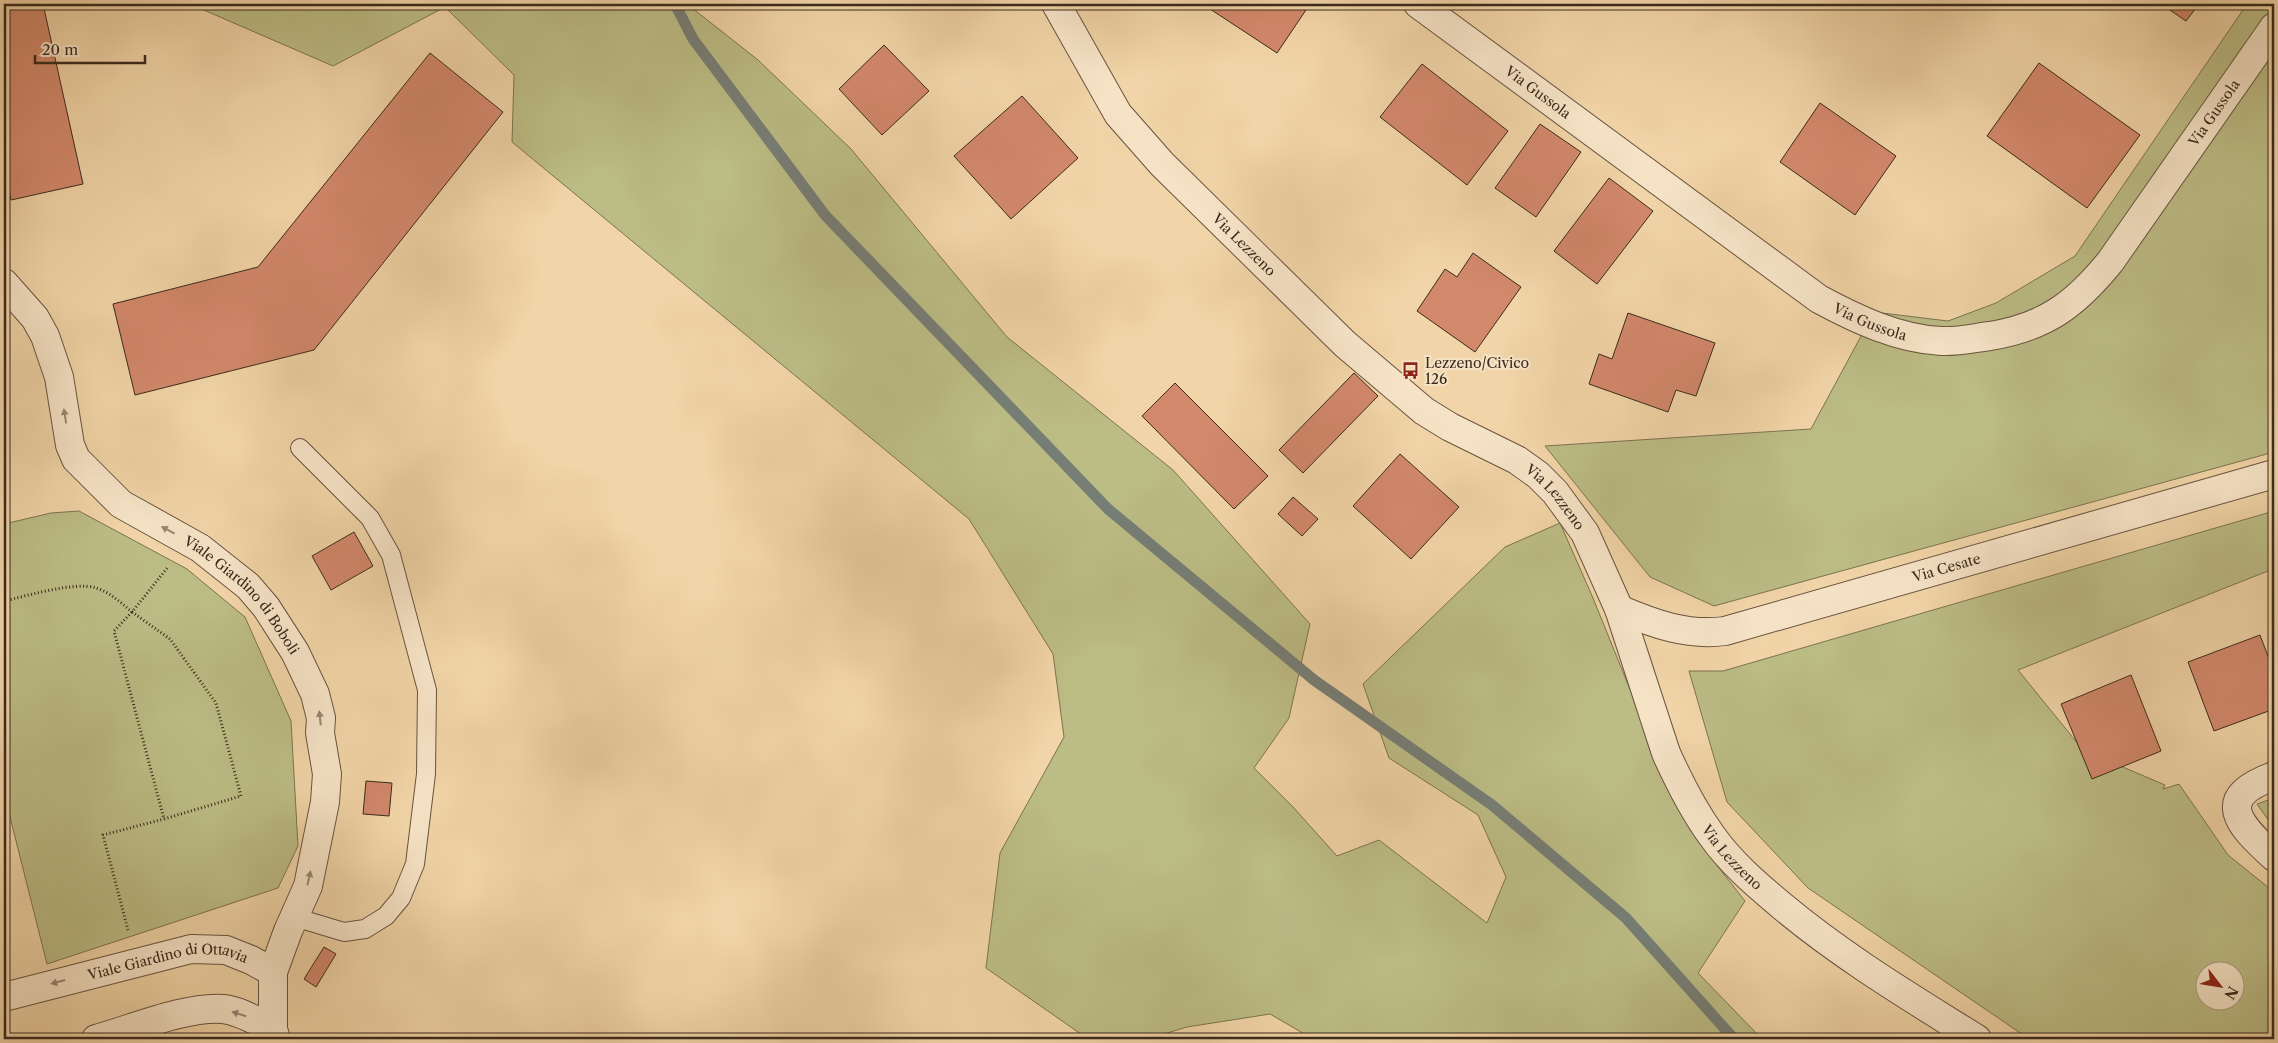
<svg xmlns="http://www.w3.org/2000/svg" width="2278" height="1043" font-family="'Libre Caslon Text',serif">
	<rect width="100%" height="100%" fill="#f1d4a7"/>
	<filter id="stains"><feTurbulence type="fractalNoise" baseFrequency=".004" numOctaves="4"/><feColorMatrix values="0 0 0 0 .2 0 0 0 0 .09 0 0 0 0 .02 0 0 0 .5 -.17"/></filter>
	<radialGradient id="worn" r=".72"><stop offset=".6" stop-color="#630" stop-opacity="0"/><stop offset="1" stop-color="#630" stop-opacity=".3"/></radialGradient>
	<!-- green -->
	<path fill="#bcbc85" stroke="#7c7351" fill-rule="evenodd" d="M 190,4 L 687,4 L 758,60 L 851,149 L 1007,337 L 1173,470 L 1310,624 L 1289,718 L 1254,768 L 1293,807 L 1337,856 L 1379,840 L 1487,923 L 1506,877 L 1478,815 L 1389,758 L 1363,684 L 1505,547 L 1560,523 L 1593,598 L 1674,798 L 1705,850 L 1745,901 L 1698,973 L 1762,1039 L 1313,1039 L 1270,1014 L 1187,1027 L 1147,1039 L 1088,1039 L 986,968 L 1000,853 L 1064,737 L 1053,654 L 969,519 L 512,142 L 514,75 L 445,7 L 333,66 Z
		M 2247,4 L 2274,4 L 2274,452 L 1714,606 L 1650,577 L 1545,446 L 1811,429 L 1874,312 L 1948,321 L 1996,303 L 2075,256 Z
		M 79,511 L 187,569 L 245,617 L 291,721 L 298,846 L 278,888 L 47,964 L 4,793 L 4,524 L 51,513 Z
		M 2274,511 L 2274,584 L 2268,571 L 2018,670 L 2083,750 L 2165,785 L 2163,789 L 2179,784 L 2228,855 L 2274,892 L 2274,1039 L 2029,1039 L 1808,888 L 1727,802 L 1689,671 L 1723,671 ZM 2206,970 L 2236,970 L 2236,1000 L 2206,1000 Z
		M 2274,798 L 2274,828 L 2257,804 Z"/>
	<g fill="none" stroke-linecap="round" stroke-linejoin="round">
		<!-- stream -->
		<path stroke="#767e76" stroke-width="11" d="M 675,4 L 693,39 L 825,215 L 1108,509 L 1314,680 L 1492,805 L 1626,918 L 1734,1039"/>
	</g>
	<!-- building -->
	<path fill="#d2886b" stroke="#3b2a1d" d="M 4,4 L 43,4 L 83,184 L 11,200 L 4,168 Z
		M 1209,4 L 1310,4 L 1277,53 L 1207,7 Z
		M 2161,4 L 2199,4 L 2186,21 Z
		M 884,45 L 929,91 L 882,135 L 839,89 Z
		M 430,53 L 503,112 L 314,350 L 135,395 L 113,304 L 258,267 Z
		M 2039,63 L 2140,135 L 2087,208 L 1987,136 Z
		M 1422,64 L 1508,131 L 1467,185 L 1380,117 Z
		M 1022,96 L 1078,158 L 1011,219 L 954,156 Z
		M 1820,103 L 1896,156 L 1855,215 L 1780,162 Z
		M 1540,124 L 1581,152 L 1536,217 L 1495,188 Z
		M 1609,178 L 1653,211 L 1597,284 L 1554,251 Z
		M 1473,253 L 1521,287 L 1475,352 L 1417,311 L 1445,269 L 1457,277 Z
		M 1628,313 L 1715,343 L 1696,396 L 1676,390 L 1668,412 L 1589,384 L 1599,354 L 1612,359 Z
		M 1354,373 L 1378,396 L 1303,473 L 1279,450 Z
		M 1175,383 L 1268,476 L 1234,509 L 1142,416 Z
		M 1400,454 L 1459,507 L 1411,559 L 1353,506 Z
		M 1293,497 L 1318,519 L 1302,536 L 1278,514 Z
		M 354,532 L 373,566 L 331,590 L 312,556 Z
		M 2260,635 L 2274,672 L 2274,709 L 2214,731 L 2188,662 Z
		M 2131,675 L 2161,751 L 2092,779 L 2061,704 Z
		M 366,781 L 392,783 L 389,816 L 363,814 Z
		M 324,947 L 336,954 L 316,987 L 304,979 Z"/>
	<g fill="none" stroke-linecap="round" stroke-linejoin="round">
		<defs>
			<path id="service" d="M 294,917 L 344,932 L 365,929 L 386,916 L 401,898 L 415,864 L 426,774 L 427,690 L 391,555 L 370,518 L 300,448"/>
			<g id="minor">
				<path id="s1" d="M 1056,4 L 1118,114 L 1162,164 L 1345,344 L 1424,411 L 1450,427 L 1517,460 L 1538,475 L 1555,492 L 1585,533 L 1619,609 L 1666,753 C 1679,782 1693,810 1712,836 C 1731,863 1757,885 1782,906 C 1843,957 1910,997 1977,1039"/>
				<path id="s2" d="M 1418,4 L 1819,299 C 1856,319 1898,339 1941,341 C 1957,342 1974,338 1990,336 C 2045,327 2075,305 2110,262 L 2274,27"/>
				<path id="s3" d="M 4,283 L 35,318 L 45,336 L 59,377 L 70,445 L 76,459 L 121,504 L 200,548 L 248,586 L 266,607 L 295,652 L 315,694 L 321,718 L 320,733 L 327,774 L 325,802 L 308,886 L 288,931 L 273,972 L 273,1029"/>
				<path id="s4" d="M 1619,609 C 1654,624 1687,636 1725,631 L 2274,474"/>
				<path d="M 2274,776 C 2212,798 2239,825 2274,857"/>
				<path id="s5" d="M 4,997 L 191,949 L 226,950 L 251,960 L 273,972"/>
				<path d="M 96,1039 C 132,1029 187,1006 223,1009 C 241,1011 258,1022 273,1029 L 276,1039"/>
			</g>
		</defs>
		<!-- service casing -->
		<use href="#service" stroke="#685440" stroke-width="20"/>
		<!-- minor casing -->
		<use href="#minor" stroke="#685440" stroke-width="30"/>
		<!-- path -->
		<path stroke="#3b2a1d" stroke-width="3" stroke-dasharray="1 2.5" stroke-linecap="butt" d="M 4,601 C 27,596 75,581 96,588 C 110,592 121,603 132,612 L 168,567
			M 132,612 L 170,639 L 216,703 L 241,796 L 164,819 L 114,631 Z
			M 128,930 L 103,835 L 164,819"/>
		<!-- service -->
		<use href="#service" stroke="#f6e3c6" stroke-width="18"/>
		<!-- minor -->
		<use href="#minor" stroke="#f6e3c6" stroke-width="28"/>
	</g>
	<!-- one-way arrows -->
	<defs><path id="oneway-solid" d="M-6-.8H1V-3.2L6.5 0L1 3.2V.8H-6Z" transform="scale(1.25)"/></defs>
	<g fill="#988672">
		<use href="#oneway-solid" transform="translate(65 416) rotate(-99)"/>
		<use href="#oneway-solid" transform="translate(168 530) rotate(-152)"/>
		<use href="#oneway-solid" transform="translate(320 718) rotate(-96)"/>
		<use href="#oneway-solid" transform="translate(309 878) rotate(-77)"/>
		<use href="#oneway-solid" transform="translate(58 982) rotate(165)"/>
		<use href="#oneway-solid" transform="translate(239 1014) rotate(-163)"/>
	</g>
	<!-- icons -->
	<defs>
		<symbol id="bus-bare" viewBox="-9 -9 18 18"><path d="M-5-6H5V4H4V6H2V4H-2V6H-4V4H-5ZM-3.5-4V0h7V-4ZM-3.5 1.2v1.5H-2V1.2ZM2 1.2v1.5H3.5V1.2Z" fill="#8f2418" stroke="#f6e3c6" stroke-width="2.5" paint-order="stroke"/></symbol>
	</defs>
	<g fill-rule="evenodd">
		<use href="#bus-bare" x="1398" y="358" width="25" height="25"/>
	</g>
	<g text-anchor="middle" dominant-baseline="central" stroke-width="4" stroke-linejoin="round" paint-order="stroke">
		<!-- street labels -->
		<g font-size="14" fill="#3b2a1d" stroke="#f6e3c6">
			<text stroke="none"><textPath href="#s2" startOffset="149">Via Gussola</textPath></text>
			<text stroke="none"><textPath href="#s2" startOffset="1004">Via Gussola</textPath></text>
			<text stroke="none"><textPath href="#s1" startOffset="308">Via Lezzeno</textPath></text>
			<text stroke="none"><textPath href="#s2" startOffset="554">Via Gussola</textPath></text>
			<text stroke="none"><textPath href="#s1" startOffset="712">Via Lezzeno</textPath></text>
			<text stroke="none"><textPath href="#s4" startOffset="340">Via Cesate</textPath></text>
			<text stroke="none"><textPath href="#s3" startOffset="412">Viale Giardino di Boboli</textPath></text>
			<text stroke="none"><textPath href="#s1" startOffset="1118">Via Lezzeno</textPath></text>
			<text stroke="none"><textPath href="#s5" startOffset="169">Viale Giardino di Ottavia</textPath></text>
		</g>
		<!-- poi labels -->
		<g font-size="14" fill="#3b2a1d" stroke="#f6e3c6" text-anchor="start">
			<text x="1425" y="363">Lezzeno/Civico<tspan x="1425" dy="16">126</tspan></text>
		</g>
	</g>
	<!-- margin -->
	<rect width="2278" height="1043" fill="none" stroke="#f1d4a7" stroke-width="20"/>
	<rect x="5" y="5" width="2268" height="1033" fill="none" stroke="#3b2a1d" stroke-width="2.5"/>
	<rect x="10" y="10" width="2258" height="1023" fill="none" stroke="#3b2a1d"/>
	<!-- north arrow -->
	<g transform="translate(2220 986) rotate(121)"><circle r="24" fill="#f6e3c6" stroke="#ab9982"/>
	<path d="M0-4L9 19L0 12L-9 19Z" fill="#8f2418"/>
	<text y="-8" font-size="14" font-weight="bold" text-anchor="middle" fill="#3b2a1d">N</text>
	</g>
	<!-- scale -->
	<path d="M35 55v8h110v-8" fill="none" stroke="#3b2a1d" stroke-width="2.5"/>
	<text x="42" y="55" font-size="15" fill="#3b2a1d" stroke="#f6e3c6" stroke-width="4" paint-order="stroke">20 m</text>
	<rect width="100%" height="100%" filter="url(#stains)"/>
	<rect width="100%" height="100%" fill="url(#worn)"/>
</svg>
